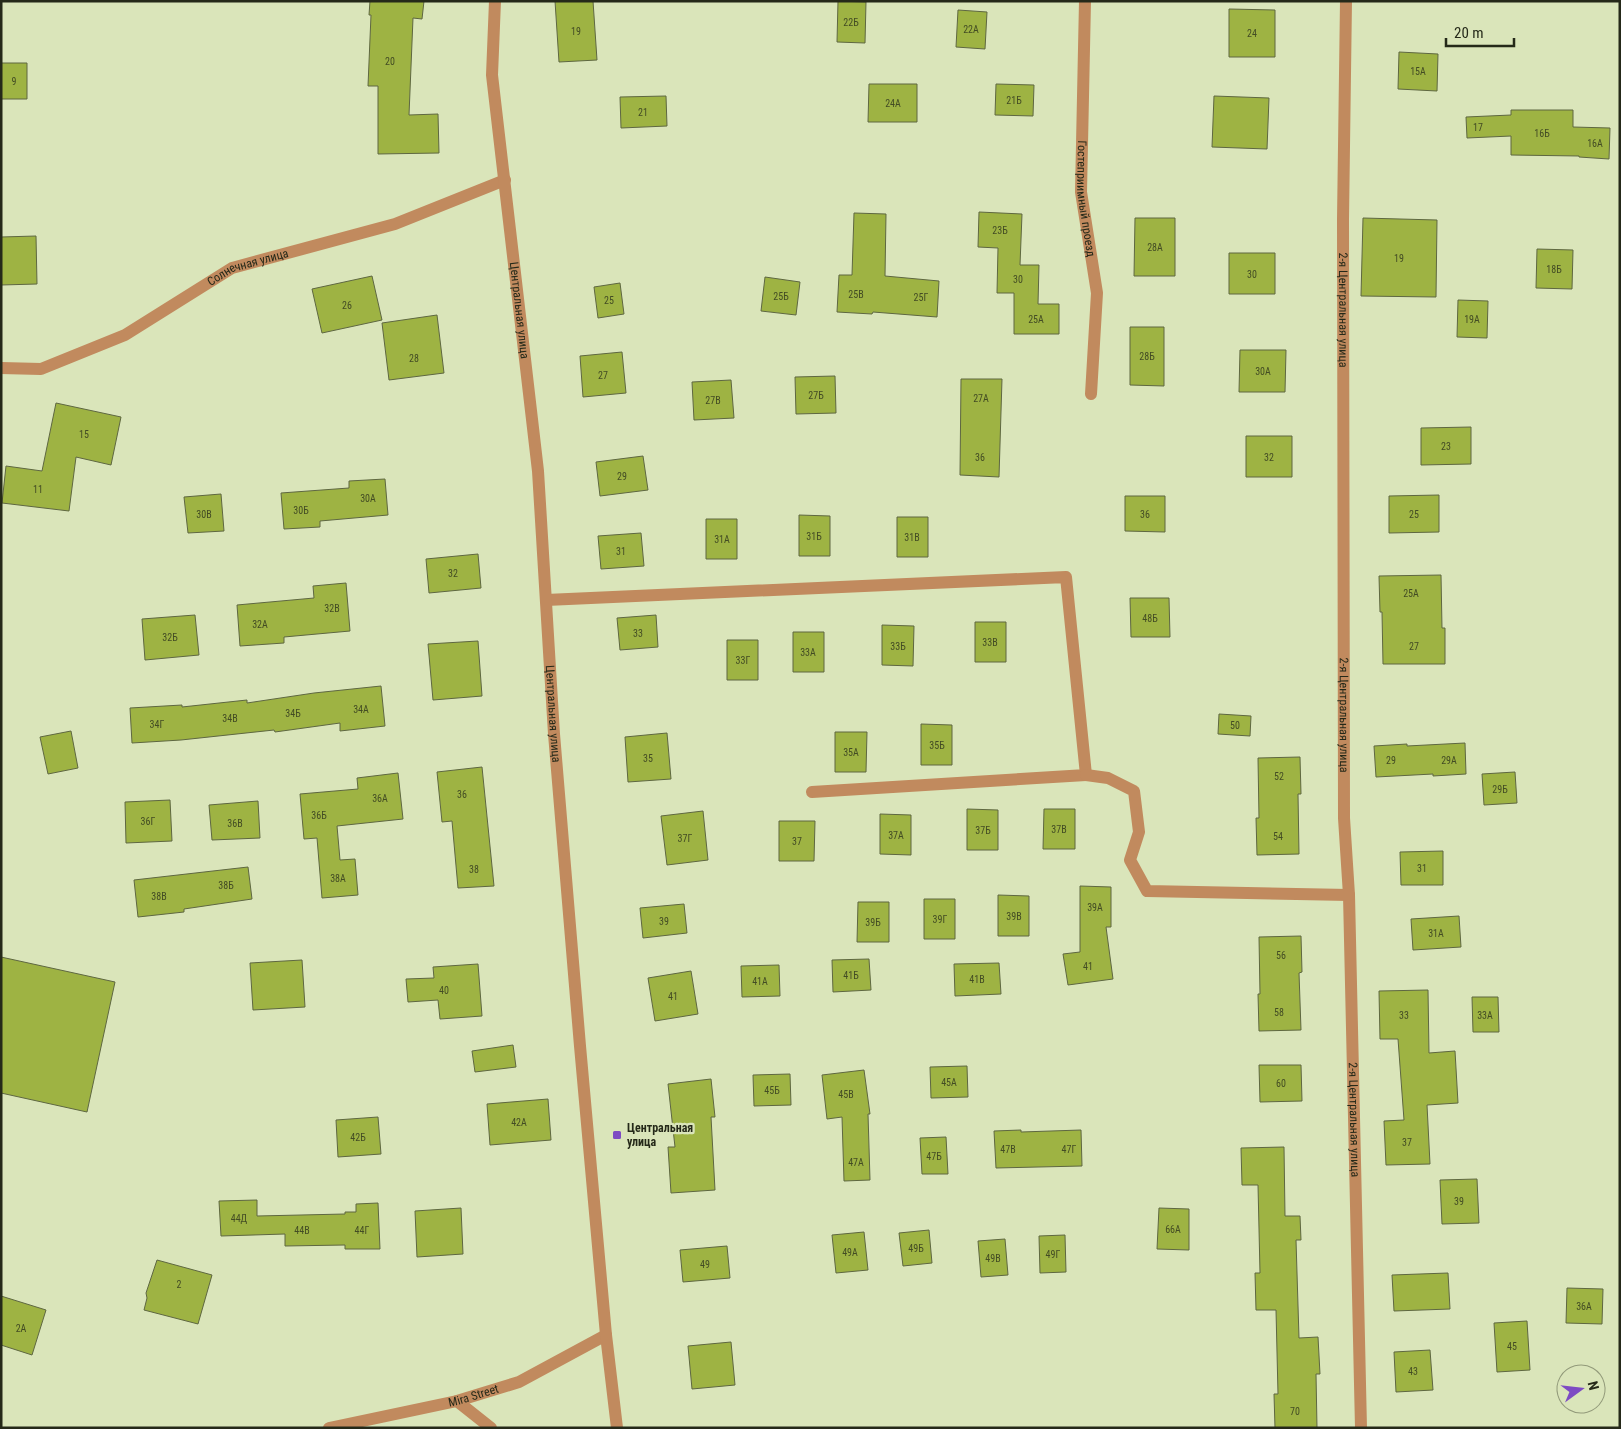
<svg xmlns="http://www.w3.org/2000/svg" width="1621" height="1429" font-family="'Roboto Condensed',sans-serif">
	<rect width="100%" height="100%" fill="#dae5ba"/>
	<!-- building -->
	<path fill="#9eb343" stroke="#5e6741" d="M 370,1 L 424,1 L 422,19 L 413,18 L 409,115 L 438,114 L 439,153 L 378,154 L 378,86 L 368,86 L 371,15 L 369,15 Z
		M 555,1 L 593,1 L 597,60 L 559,62 Z
		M 838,1 L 866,2 L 865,43 L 837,42 Z
		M 1229,9 L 1275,10 L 1275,57 L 1229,57 Z
		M 958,10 L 987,12 L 985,49 L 956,47 Z
		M 1399,52 L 1438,54 L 1437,91 L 1398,89 Z
		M 1,63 L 27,63 L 27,99 L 1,99 Z
		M 869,84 L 917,84 L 917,122 L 868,122 Z
		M 996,84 L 1034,85 L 1033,116 L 995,115 Z
		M 666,96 L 667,126 L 621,128 L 620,97 Z
		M 1214,96 L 1269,98 L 1267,149 L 1212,147 Z
		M 1511,110 L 1573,110 L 1573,127 L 1610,128 L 1609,159 L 1579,157 L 1579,156 L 1511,155 L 1511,136 L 1467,138 L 1466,117 L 1511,115 Z
		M 979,212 L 1022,214 L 1020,265 L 1039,265 L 1038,304 L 1059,304 L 1059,334 L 1014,334 L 1014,293 L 997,293 L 998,248 L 978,247 Z
		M 854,213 L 886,214 L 885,276 L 939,281 L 937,317 L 873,312 L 872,314 L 837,312 L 839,275 L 852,275 Z
		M 1135,218 L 1175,218 L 1175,276 L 1134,276 Z
		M 1363,218 L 1437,220 L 1436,297 L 1361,296 Z
		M 36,236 L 37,284 L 1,285 L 1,237 Z
		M 1537,249 L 1573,250 L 1572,289 L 1536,288 Z
		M 1229,253 L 1275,253 L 1275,294 L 1229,294 Z
		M 372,276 L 382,320 L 322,333 L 312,289 Z
		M 765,277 L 800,282 L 796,315 L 761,311 Z
		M 620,283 L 624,314 L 598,318 L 594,287 Z
		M 1458,300 L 1488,301 L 1487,338 L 1457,337 Z
		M 437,315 L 444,373 L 389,380 L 382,323 Z
		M 1130,327 L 1164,327 L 1164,386 L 1130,385 Z
		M 1240,350 L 1286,350 L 1285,392 L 1239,392 Z
		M 622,352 L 626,393 L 583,397 L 580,356 Z
		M 835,376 L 836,413 L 796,414 L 795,377 Z
		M 961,379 L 1002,379 L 999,477 L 960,475 Z
		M 731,380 L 734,418 L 694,420 L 692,382 Z
		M 56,403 L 121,417 L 111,465 L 76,457 L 69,511 L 2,503 L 6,466 L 42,471 Z
		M 1471,427 L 1471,464 L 1421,465 L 1421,428 Z
		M 1246,436 L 1292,436 L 1292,477 L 1246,477 Z
		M 643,456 L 648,490 L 600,496 L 596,462 Z
		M 385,479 L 388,515 L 320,521 L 320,527 L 284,529 L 281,493 L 349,488 L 349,481 Z
		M 221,494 L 224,531 L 188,533 L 184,497 Z
		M 1439,495 L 1439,532 L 1389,533 L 1389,496 Z
		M 1125,496 L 1165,496 L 1165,532 L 1125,531 Z
		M 799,515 L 830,516 L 830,556 L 799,556 Z
		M 897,517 L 928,517 L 928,557 L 897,557 Z
		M 706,519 L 737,519 L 737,559 L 706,559 Z
		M 641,533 L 644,566 L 601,569 L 598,536 Z
		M 478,554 L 481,588 L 429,593 L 426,559 Z
		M 1441,575 L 1442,628 L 1445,628 L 1445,664 L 1383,664 L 1382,612 L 1380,612 L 1379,576 Z
		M 346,583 L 350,631 L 284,637 L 284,643 L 240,646 L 237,605 L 314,598 L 313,586 Z
		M 1130,598 L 1169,598 L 1170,637 L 1131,637 Z
		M 195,615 L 199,655 L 145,660 L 142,619 Z
		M 656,615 L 658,647 L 620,650 L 617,618 Z
		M 975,622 L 1006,622 L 1006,662 L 975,662 Z
		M 882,625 L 914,626 L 913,666 L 882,665 Z
		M 793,632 L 824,632 L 824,672 L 793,672 Z
		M 727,640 L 758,640 L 758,680 L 727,680 Z
		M 478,641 L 482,696 L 433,700 L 428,644 Z
		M 381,686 L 385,726 L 340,731 L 340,723 L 275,732 L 274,730 L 181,740 L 132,743 L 130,708 L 182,705 L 182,707 L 247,700 L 247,703 L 314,693 Z
		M 1219,714 L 1251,716 L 1250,736 L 1218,734 Z
		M 921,724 L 952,725 L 952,765 L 921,765 Z
		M 71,731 L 78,768 L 48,774 L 40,737 Z
		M 835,732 L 867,732 L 866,772 L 835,772 Z
		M 667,733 L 671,779 L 628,782 L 625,737 Z
		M 1465,743 L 1466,774 L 1433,776 L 1433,774 L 1376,777 L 1374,746 L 1407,744 L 1407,746 Z
		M 1300,757 L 1301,794 L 1298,794 L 1299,854 L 1257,855 L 1256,818 L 1259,818 L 1258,758 Z
		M 482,767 L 494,886 L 458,888 L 452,821 L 442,822 L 437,772 Z
		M 1515,772 L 1517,803 L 1484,805 L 1482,774 Z
		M 398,773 L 403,819 L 337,826 L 340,860 L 355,859 L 358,895 L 322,898 L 317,838 L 304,839 L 300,794 L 358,789 L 357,778 Z
		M 170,800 L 172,841 L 126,843 L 125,802 Z
		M 258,801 L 260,838 L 212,840 L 209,805 Z
		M 967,809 L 998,810 L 998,850 L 967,850 Z
		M 1044,809 L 1075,809 L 1075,849 L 1043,849 Z
		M 703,811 L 708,860 L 667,865 L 661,816 Z
		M 880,814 L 911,815 L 911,855 L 880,854 Z
		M 779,821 L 815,821 L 814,861 L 779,861 Z
		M 1443,851 L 1443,885 L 1401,885 L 1400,852 Z
		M 248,867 L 252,899 L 184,909 L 184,912 L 138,917 L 134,880 Z
		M 1080,886 L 1111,887 L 1111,927 L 1106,927 L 1113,979 L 1068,985 L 1063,954 L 1080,952 Z
		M 998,895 L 1029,896 L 1029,936 L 998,936 Z
		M 924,899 L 955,899 L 955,939 L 924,939 Z
		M 858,902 L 889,902 L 889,942 L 857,942 Z
		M 684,904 L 687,933 L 643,938 L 640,908 Z
		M 1459,916 L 1461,947 L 1413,950 L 1411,919 Z
		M 1301,936 L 1302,972 L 1299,973 L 1301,1030 L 1259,1031 L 1258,994 L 1260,994 L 1259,937 Z
		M 1,957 L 115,982 L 87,1112 L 1,1093 Z
		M 869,959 L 871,990 L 833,992 L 832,960 Z
		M 302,960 L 305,1007 L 253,1010 L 250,963 Z
		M 999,963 L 1001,994 L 955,996 L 954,964 Z
		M 478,964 L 482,1016 L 440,1019 L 438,1000 L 408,1002 L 406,979 L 434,978 L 433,967 Z
		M 779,965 L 780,996 L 742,997 L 741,966 Z
		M 691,971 L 698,1014 L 655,1021 L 648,978 Z
		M 1428,990 L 1429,1053 L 1455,1051 L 1458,1103 L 1427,1105 L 1430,1164 L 1386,1165 L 1384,1121 L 1404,1120 L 1398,1039 L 1380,1039 L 1379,991 Z
		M 1472,997 L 1498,997 L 1499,1032 L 1473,1032 Z
		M 513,1045 L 516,1067 L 475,1072 L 472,1051 Z
		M 1259,1065 L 1301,1065 L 1302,1101 L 1260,1102 Z
		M 967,1066 L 968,1097 L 931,1098 L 930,1067 Z
		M 864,1070 L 870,1114 L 868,1114 L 870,1180 L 844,1181 L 842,1117 L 827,1119 L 822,1075 Z
		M 790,1074 L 791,1105 L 754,1106 L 753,1075 Z
		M 711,1079 L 715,1117 L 711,1117 L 715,1190 L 671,1193 L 668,1147 L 675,1147 L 668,1084 Z
		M 548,1099 L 551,1140 L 490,1145 L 487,1104 Z
		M 378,1117 L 381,1154 L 338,1157 L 336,1120 Z
		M 1021,1130 L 1021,1132 L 1081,1130 L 1082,1166 L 996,1168 L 994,1131 Z
		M 946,1137 L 948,1174 L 922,1174 L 920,1138 Z
		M 1284,1147 L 1285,1216 L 1300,1216 L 1301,1240 L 1296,1240 L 1299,1338 L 1318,1337 L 1320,1374 L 1316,1374 L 1317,1428 L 1275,1428 L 1274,1394 L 1278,1394 L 1276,1310 L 1256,1310 L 1255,1273 L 1260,1273 L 1258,1185 L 1242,1185 L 1241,1148 Z
		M 1477,1179 L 1479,1223 L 1442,1224 L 1440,1180 Z
		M 257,1200 L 257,1216 L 345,1214 L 345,1212 L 356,1212 L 356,1204 L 378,1203 L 380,1249 L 345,1249 L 345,1245 L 285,1246 L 285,1234 L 221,1236 L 219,1201 Z
		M 461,1208 L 463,1254 L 417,1257 L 415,1211 Z
		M 1159,1208 L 1189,1209 L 1189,1250 L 1157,1249 Z
		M 929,1230 L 932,1263 L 903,1266 L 899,1233 Z
		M 864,1232 L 868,1270 L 836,1273 L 832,1235 Z
		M 1065,1235 L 1066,1272 L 1040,1273 L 1039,1236 Z
		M 1005,1239 L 1008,1275 L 981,1277 L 978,1241 Z
		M 727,1246 L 730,1278 L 683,1282 L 680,1250 Z
		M 157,1260 L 212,1275 L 198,1324 L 144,1310 L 147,1298 L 146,1293 Z
		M 1448,1273 L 1450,1309 L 1394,1311 L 1392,1275 Z
		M 1567,1288 L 1603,1289 L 1602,1324 L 1566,1323 Z
		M 1,1296 L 46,1310 L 32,1355 L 1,1345 Z
		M 1527,1321 L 1530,1370 L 1497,1372 L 1494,1323 Z
		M 731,1342 L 735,1385 L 692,1389 L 688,1346 Z
		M 1430,1350 L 1433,1390 L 1396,1392 L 1394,1352 Z"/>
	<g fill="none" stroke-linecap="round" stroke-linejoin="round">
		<!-- minor -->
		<g stroke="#c18a5e" stroke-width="12">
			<path id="s1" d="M 1085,1 L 1081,192 L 1097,293 L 1091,394"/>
			<path id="s2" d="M 1346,1 L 1343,219 L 1344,818 L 1349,895 L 1361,1428"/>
			<path id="s3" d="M 1,368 L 41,369 L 125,335 L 232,268 L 395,224 L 505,180"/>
			<path d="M 546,600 L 1066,577 L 1086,775 L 812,792"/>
			<path d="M 1086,775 L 1108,778 L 1134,791 L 1139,832 L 1130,860 L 1147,891 L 1349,895"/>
			<path d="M 457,1401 L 491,1428"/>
			<path id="s4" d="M 329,1428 L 457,1401 L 519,1382 L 606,1335"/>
		</g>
		<!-- tertiary -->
		<path stroke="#c18a5e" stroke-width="12" id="s5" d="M 495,1 L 492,75 L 538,471 L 554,734 L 580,1046 L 606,1335 L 617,1428"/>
	</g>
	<!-- markers -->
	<rect fill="#7d4bc3" stroke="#dae5ba" stroke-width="2" x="612" y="1130" width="10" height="10" rx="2.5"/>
	<g text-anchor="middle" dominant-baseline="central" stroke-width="4.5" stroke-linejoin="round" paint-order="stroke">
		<!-- number labels -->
		<g font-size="10" fill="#434c24">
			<text x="851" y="22">22Б</text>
			<text x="971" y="29">22А</text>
			<text x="576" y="31">19</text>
			<text x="1252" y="33">24</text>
			<text x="390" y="61">20</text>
			<text x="1418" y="71">15А</text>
			<text x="14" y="81">9</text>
			<text x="1014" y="100">21Б</text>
			<text x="893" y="103">24А</text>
			<text x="643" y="112">21</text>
			<text x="1478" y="127">17</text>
			<text x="1542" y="133">16Б</text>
			<text x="1595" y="143">16А</text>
			<text x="1000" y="230">23Б</text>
			<text x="1155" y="247">28А</text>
			<text x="1399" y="258">19</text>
			<text x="1554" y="269">18Б</text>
			<text x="1252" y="274">30</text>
			<text x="1018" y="279">30</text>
			<text x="856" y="294">25В</text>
			<text x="781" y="296">25Б</text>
			<text x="921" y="297">25Г</text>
			<text x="609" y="300">25</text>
			<text x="347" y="305">26</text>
			<text x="1036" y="319">25А</text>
			<text x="1472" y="319">19А</text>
			<text x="1147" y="356">28Б</text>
			<text x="414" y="358">28</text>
			<text x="1263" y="371">30А</text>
			<text x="603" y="375">27</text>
			<text x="816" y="395">27Б</text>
			<text x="981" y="398">27А</text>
			<text x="713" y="400">27В</text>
			<text x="84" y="434">15</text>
			<text x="1446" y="446">23</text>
			<text x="980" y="457">36</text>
			<text x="1269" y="457">32</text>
			<text x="622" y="476">29</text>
			<text x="38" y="489">11</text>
			<text x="368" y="498">30А</text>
			<text x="301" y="510">30Б</text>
			<text x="204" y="514">30В</text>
			<text x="1145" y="514">36</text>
			<text x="1414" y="514">25</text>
			<text x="814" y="536">31Б</text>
			<text x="912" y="537">31В</text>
			<text x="722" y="539">31А</text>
			<text x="621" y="551">31</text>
			<text x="453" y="573">32</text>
			<text x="1411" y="593">25А</text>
			<text x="332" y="608">32В</text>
			<text x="1150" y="618">48Б</text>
			<text x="260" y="624">32А</text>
			<text x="638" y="633">33</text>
			<text x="170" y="637">32Б</text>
			<text x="990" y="642">33В</text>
			<text x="898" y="646">33Б</text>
			<text x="1414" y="646">27</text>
			<text x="808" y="652">33А</text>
			<text x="743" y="660">33Г</text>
			<text x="361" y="709">34А</text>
			<text x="293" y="713">34Б</text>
			<text x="230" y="718">34В</text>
			<text x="157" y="724">34Г</text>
			<text x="1235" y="725">50</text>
			<text x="937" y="745">35Б</text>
			<text x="851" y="752">35А</text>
			<text x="648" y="758">35</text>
			<text x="1391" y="760">29</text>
			<text x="1449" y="760">29А</text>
			<text x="1279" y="776">52</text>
			<text x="1500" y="789">29Б</text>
			<text x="462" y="794">36</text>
			<text x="380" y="798">36А</text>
			<text x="319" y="815">36Б</text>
			<text x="148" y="821">36Г</text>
			<text x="235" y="823">36В</text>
			<text x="1059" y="829">37В</text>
			<text x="983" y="830">37Б</text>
			<text x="896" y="835">37А</text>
			<text x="1278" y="836">54</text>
			<text x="685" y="838">37Г</text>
			<text x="797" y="841">37</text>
			<text x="1422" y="868">31</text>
			<text x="474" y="869">38</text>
			<text x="338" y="878">38А</text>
			<text x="226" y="885">38Б</text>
			<text x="159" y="896">38В</text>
			<text x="1095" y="907">39А</text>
			<text x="1014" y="916">39В</text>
			<text x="940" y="919">39Г</text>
			<text x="664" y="921">39</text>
			<text x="873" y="922">39Б</text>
			<text x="1436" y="933">31А</text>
			<text x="1281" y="955">56</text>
			<text x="1088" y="966">41</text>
			<text x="851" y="975">41Б</text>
			<text x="977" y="979">41В</text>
			<text x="760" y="981">41А</text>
			<text x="444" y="990">40</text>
			<text x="673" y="996">41</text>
			<text x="1279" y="1012">58</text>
			<text x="1404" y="1015">33</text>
			<text x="1485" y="1015">33А</text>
			<text x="949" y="1082">45А</text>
			<text x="1281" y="1083">60</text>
			<text x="772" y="1090">45Б</text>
			<text x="846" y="1094">45В</text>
			<text x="519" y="1122">42А</text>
			<text x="358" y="1137">42Б</text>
			<text x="1407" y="1142">37</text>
			<text x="1008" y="1149">47В</text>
			<text x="1069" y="1149">47Г</text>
			<text x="934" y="1156">47Б</text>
			<text x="856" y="1162">47А</text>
			<text x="1459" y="1201">39</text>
			<text x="239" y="1218">44Д</text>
			<text x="1173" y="1229">66А</text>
			<text x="302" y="1230">44В</text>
			<text x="362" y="1230">44Г</text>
			<text x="916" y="1248">49Б</text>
			<text x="850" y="1252">49А</text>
			<text x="1053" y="1254">49Г</text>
			<text x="993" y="1258">49В</text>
			<text x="705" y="1264">49</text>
			<text x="179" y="1284">2</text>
			<text x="1584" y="1306">36А</text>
			<text x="21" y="1328">2А</text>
			<text x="1512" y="1346">45</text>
			<text x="1413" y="1371">43</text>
			<text x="1295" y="1411">70</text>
		</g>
		<!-- street labels -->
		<g font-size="12" fill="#252919" stroke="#dae5ba">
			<text stroke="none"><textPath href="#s1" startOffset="198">Гостеприимный проезд</textPath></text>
			<text stroke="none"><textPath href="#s3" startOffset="272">Солнечная улица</textPath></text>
			<text stroke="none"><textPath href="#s2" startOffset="309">2-я Центральная улица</textPath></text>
			<text stroke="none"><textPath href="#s5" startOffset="311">Центральная улица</textPath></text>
			<text stroke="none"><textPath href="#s5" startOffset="716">Центральная улица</textPath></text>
			<text stroke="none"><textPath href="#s2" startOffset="714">2-я Центральная улица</textPath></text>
			<text stroke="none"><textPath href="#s2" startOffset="1119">2-я Центральная улица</textPath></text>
			<text stroke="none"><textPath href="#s4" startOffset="148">Mira Street</textPath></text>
		</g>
		<!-- poi labels -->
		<g font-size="12" font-weight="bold" fill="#252919" stroke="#dae5ba" text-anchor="start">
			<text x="627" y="1128">Центральная<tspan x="627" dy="14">улица</tspan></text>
		</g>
	</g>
	<!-- border -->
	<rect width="1621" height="1429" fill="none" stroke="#252919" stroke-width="5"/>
	<!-- north arrow -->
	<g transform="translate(1581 1389) rotate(75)"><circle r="24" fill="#dae5ba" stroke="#929a7a"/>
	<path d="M0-4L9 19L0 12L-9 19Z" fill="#7d4bc3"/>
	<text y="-8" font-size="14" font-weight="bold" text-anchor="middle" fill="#252919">N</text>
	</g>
	<!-- scale -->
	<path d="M1446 38v8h68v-8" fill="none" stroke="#252919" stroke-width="2.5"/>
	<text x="1454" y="38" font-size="15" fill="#252919" stroke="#dae5ba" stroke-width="4" paint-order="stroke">20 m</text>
</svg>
